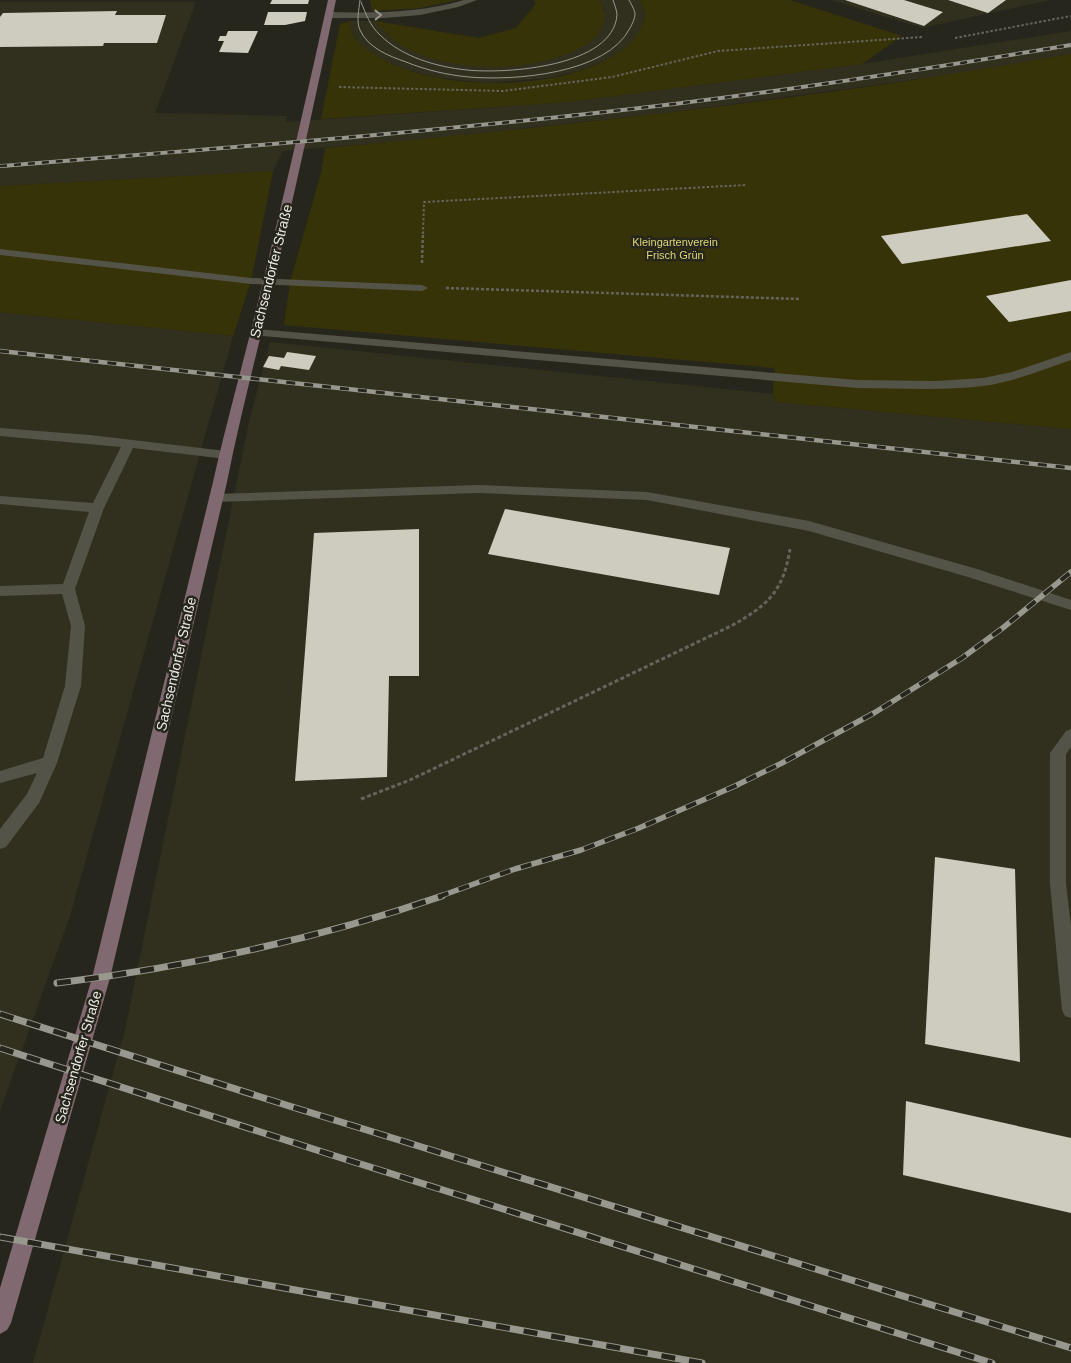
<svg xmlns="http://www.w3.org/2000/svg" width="1071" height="1363" font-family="Arial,sans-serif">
	<rect width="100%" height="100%" fill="#27261c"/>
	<!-- built -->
	<path fill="#31301f" d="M 600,0 L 640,0 L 645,15 L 641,29 L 634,39 L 622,51 L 602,62 L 578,71 L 549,78 L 487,83 L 434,77 L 405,69 L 382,59 L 360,45 L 350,29 L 350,21 L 375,21 L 389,36 L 411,51 L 452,62 L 498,67 L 534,63 L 562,56 L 605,11 Z
		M 831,0 L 1050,0 L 922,28 Z
		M 0,2 L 196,2 L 155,113 L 287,116 L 285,122 L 570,102 L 862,64 L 1071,31 L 1071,54 L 971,72 L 665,113 L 425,139 L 283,151 L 273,171 L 0,186 Z
		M 0,312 L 233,336 L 70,916 L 0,1111 Z
		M 270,342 L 773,394 L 776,402 L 1071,429 L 1071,1363 L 33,1363 L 125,1030 L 249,422 Z"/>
	<!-- green -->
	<path fill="#373308" d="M 370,0 L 457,0 L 420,8 L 372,11 Z
		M 535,0 L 600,0 C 625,51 531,67 497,67 C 471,67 433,62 410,50 C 396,43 385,33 375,21 L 479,38 L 516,28 L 535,5 Z
		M 640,0 L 790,0 L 902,36 L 862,64 L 570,102 L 321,119 L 340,24 L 350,21 C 350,39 363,47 376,55 C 435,94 576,94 629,44 C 636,37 645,25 645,14 C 644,10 641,4 640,0 Z
		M 1071,54 L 1071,429 L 776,402 L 773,394 L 774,368 L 284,325 L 290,282 L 321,173 L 325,148 C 575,125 824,98 1071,54 Z
		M 273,171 L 251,281 L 233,336 L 0,312 L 0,186 Z"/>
	<!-- building -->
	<path fill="#cdccbf" d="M 272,0 L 309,0 L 308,4 L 270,4 Z
		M 845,0 L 904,0 L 943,12 L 924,26 Z
		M 948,0 L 1006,0 L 988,13 Z
		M 117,11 L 115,15 L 166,15 L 157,43 L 104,43 L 103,46 L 0,47 L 0,17 L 3,13 Z
		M 268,12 L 307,12 L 305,21 L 285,25 L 264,25 Z
		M 228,31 L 258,31 L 248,53 L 219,52 L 224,41 L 218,41 L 220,36 L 226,36 Z
		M 1027,214 L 1051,241 L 902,264 L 881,236 Z
		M 1071,280 L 1071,311 L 1009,322 L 986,296 Z
		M 287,352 L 316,356 L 309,370 L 281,366 L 279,370 L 263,367 L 269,356 L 284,358 Z
		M 505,509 L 730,548 L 719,595 L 488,554 Z
		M 419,529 L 419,676 L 389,676 L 387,777 L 295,781 L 314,533 Z
		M 935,857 L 1015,869 L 1020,1062 L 925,1044 Z
		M 906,1101 L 1071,1138 L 1071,1213 L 903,1175 Z"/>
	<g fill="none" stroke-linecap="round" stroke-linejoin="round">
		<!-- path-far2 -->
		<path stroke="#65645b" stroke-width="2" stroke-dasharray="2.5 2" stroke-linecap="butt" d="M 955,38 L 1071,16
			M 339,87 L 503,91 L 612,77 L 718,51 L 922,37
			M 423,234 L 424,202 L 746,185"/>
		<!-- path-far1 -->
		<path stroke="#65645b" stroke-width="2.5" stroke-dasharray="3 2" stroke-linecap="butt" d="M 422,263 L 423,232
			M 446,288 L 800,299"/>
		<!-- path -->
		<path stroke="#65645b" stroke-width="3" stroke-dasharray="4 2.5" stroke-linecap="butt" d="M 361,799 L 410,780 L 731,626 C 768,605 783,592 790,549"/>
		<!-- lane -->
		<path fill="#545347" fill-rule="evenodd" d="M 464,0 L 477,0 L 458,7 L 420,15 L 384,18 L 329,18 L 325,15 L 329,12 C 374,13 420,13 464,0 Z
			M 0,249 L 251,278 L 422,285 L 428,288 L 422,291 L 251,284 L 0,255 Z
			M 256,329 L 857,380 L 936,381 L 983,378 L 1012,372 L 1071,352 L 1071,360 C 1042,370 1013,382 983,386 C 941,391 899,388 857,388 L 252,335 L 250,333 L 252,331 Z
			M 0,428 L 90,435 L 226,451 L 232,455 L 226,459 L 133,448 L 104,508 L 75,589 L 85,626 L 81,686 L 57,763 L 39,803 L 6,847 L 0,849 L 0,829 L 27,794 L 37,773 L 0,783 L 0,771 L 43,758 L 65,686 L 71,626 L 62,594 L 0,596 L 0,586 L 63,584 L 89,512 L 0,504 L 0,496 L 93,503 L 121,447 L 0,436 Z
			M 478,485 L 647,492 L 809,521 L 977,569 L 1071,600 L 1071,610 L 968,577 L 809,531 L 647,500 L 478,493 L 216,502 L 211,501 L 209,498 L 211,495 L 216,494 Z
			M 1071,729 L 1071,747 L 1066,754 L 1066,884 L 1071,926 L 1071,1018 L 1065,1016 L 1062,1010 L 1050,884 L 1050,753 L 1066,731 Z"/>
		<!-- secondary -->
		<path fill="#806970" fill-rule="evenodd" d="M 328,0 L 336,0 C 315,100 293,201 269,301 C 255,361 239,421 227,482 L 110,978 L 11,1323 L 7,1330 L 0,1334 L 0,1288 L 92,978 L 213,482 C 227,420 244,360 259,298 C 283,199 306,100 328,0 Z"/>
		<!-- tram -->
		<path stroke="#98988f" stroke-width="1" d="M 360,0 C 359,10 356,21 360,30 C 368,48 389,56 406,62 C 426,70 447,75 469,77 C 514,81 607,74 630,28 C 632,24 635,19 635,14 C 635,10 631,4 629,0
			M 361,2 C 366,14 370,26 380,35 C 402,57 437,67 467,70 C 506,74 613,67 617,15 C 617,10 614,4 613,0"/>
		<defs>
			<path id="rail-far3" d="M 0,166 C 225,148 450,131 674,104 C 807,88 939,67 1071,45"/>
			<path id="rail-far2" d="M 0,351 L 1071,468"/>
			<path id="rail-far1" d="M 438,897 L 515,869 L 581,850 L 639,828 L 735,786 L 782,763 L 874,713 L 962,658 L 1004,627 L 1071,572"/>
			<path id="rail" d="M 57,983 C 187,967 318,939 442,896
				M 0,1014 L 286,1105 L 1071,1348
				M 0,1048 L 332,1155 L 992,1363
				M 0,1237 L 702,1363"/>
		</defs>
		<!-- rail-far3 casing -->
		<use href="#rail-far3" stroke="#98988f" stroke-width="4"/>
		<!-- rail-far2 casing -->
		<use href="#rail-far2" stroke="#98988f" stroke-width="4.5"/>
		<!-- rail-far1 casing -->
		<use href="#rail-far1" stroke="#98988f" stroke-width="5.5"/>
		<!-- rail casing -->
		<use href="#rail" stroke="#98988f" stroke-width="7"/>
		<!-- rail-far3 -->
		<use href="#rail-far3" stroke="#27261c" stroke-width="2.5" stroke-dasharray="7" stroke-linecap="butt"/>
		<!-- rail-far2 -->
		<use href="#rail-far2" stroke="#27261c" stroke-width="3" stroke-dasharray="9" stroke-linecap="butt"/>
		<!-- rail-far1 -->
		<use href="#rail-far1" stroke="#27261c" stroke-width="4" stroke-dasharray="11" stroke-linecap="butt"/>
		<!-- rail -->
		<use href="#rail" stroke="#27261c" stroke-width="5" stroke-dasharray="14" stroke-linecap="butt"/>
	</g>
	<!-- one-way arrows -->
	<defs><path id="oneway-chevron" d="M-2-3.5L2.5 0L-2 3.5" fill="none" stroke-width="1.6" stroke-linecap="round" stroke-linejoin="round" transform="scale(1.25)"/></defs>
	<use stroke="#98978d" href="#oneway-chevron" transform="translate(378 15) rotate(-1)"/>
	<g text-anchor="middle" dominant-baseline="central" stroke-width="5" stroke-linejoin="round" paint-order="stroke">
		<!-- far-park labels -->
		<g font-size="11" fill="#dcd576" stroke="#27261c">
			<text x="675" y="242">Kleingartenverein<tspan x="675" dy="13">Frisch Grün</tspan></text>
		</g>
		<!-- street labels -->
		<g font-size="14" fill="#eaeae3" stroke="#27261c">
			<text transform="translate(271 271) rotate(-76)">Sachsendorfer Straße</text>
			<text transform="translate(176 664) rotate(-77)">Sachsendorfer Straße</text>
			<text transform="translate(78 1057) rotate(-74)">Sachsendorfer Straße</text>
		</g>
	</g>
</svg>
